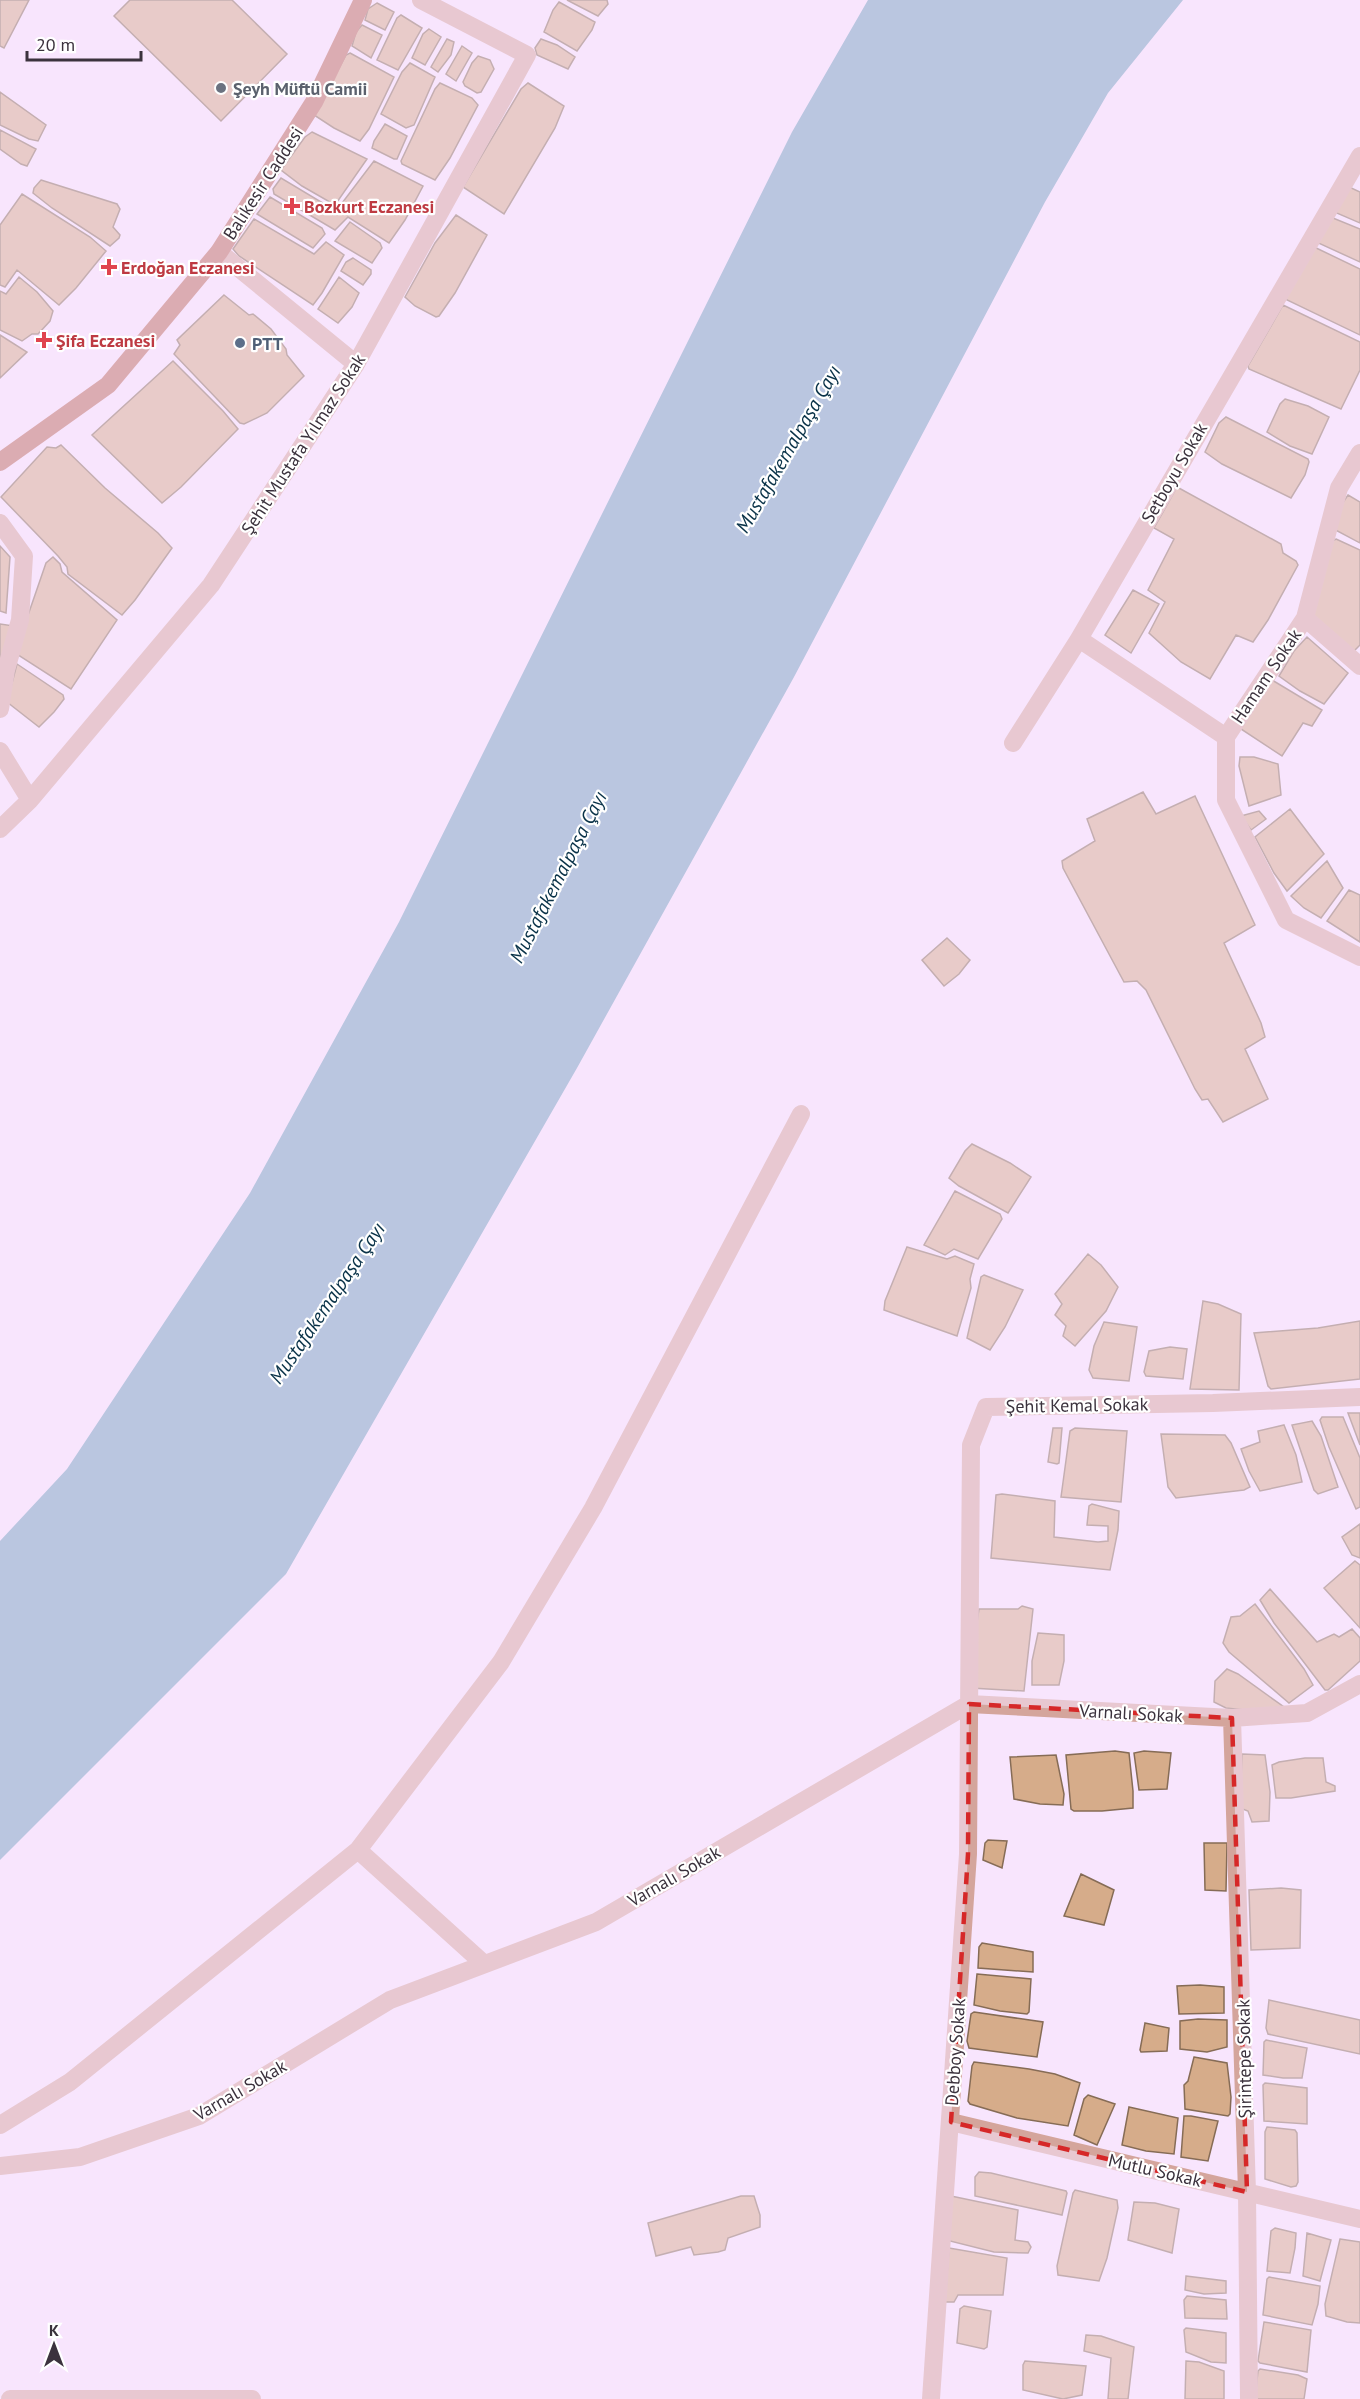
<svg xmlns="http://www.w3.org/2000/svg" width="1360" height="2399" font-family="'PT Sans',sans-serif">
	<rect width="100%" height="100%" fill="#f8e5fd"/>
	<!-- water -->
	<path fill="#6f9fbd" d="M 868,0 L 1183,0 L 1108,93 L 1045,202 L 794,677 L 577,1068 L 286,1574 L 0,1860 L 0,1541 L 67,1469 L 250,1193 L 399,922 L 792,132 Z"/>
	<!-- building -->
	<path fill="#d6ac8a" stroke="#866c56" stroke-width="1.5" d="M 0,0 L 29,0 L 4,48 L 0,46 Z
		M 130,0 L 232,0 L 287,54 L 221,121 L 114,16 Z
		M 567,0 L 607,0 L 608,4 L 598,16 Z
		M 559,2 L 595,22 L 592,30 L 577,51 L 544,32 L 553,10 Z
		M 377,3 L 394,12 L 385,30 L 365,20 L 368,9 Z
		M 401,15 L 422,28 L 398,70 L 377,60 L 397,18 Z
		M 362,25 L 382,35 L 371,58 L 352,46 L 356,32 Z
		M 429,29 L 441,37 L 425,65 L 412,58 L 423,34 Z
		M 447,39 L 454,42 L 451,55 L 438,72 L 431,67 Z
		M 541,39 L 557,45 L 575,57 L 568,69 L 537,55 L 535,48 Z
		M 462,46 L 472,53 L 456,81 L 446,74 Z
		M 350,53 L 394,77 L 369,129 L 360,141 L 334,128 L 314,115 L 346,55 Z
		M 478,56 L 490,60 L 494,69 L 481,92 L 477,93 L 465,86 L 463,82 L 472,63 Z
		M 410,63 L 435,77 L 414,125 L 406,128 L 381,114 L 402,72 Z
		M 440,83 L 472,98 L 478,105 L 450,158 L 435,180 L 402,164 L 401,161 L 435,89 Z
		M 528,83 L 564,106 L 555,128 L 504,214 L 463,187 L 521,89 Z
		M 0,92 L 46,125 L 38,141 L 29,139 L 0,125 Z
		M 385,124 L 407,136 L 397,159 L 394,159 L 372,148 L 374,141 Z
		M 0,130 L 36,149 L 27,166 L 21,164 L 0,149 Z
		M 312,132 L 367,159 L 335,205 L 302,186 L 281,170 L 305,137 Z
		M 374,161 L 423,186 L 405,220 L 389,243 L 348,217 L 335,230 L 274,194 L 273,189 L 281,178 L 336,211 Z
		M 41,180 L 117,204 L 120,209 L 113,227 L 120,235 L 119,238 L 110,246 L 52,208 L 33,193 L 34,188 Z
		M 1347,186 L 1360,192 L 1360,223 L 1332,211 Z
		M 22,194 L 90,237 L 106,251 L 76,288 L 59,305 L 17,270 L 5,287 L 0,285 L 0,225 Z
		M 270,197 L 322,228 L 325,234 L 313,248 L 257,214 Z
		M 456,215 L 487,235 L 455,293 L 439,316 L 436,317 L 415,306 L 405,297 L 435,243 Z
		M 1328,216 L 1360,229 L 1360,262 L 1314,241 Z
		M 254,219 L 314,254 L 326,242 L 344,255 L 322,293 L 313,305 L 239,256 L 233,249 Z
		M 350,222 L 380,243 L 382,248 L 372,263 L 335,241 Z
		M 1312,246 L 1360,269 L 1360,335 L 1285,299 Z
		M 353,258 L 371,270 L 371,274 L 363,285 L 341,271 L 346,262 Z
		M 19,277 L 37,292 L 53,311 L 50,321 L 38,334 L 32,334 L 22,341 L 0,330 L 0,291 L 6,294 Z
		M 339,277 L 359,293 L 352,307 L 338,323 L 318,309 Z
		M 224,295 L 249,315 L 253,314 L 271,329 L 286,349 L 287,355 L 304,376 L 267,413 L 244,424 L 240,423 L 174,354 L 180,345 L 177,340 Z
		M 1283,305 L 1360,342 L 1360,370 L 1341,409 L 1249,369 L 1248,366 Z
		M 0,335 L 27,352 L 0,378 Z
		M 173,361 L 223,411 L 238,429 L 181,487 L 162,503 L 92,435 Z
		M 1285,399 L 1308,406 L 1329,417 L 1312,454 L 1290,446 L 1267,432 L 1280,404 Z
		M 1226,417 L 1308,459 L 1309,462 L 1305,475 L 1291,498 L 1222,464 L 1205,452 L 1219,423 Z
		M 61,445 L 105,488 L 158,533 L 172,548 L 135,600 L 122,615 L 68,574 L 67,567 L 58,556 L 1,497 L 47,447 L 56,448 Z
		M 1177,487 L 1281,544 L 1283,553 L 1296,561 L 1298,565 L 1268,620 L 1253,642 L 1236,635 L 1210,679 L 1181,662 L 1149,633 L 1165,602 L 1148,590 L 1174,539 L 1154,528 Z
		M 1348,495 L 1360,502 L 1360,543 L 1330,527 L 1332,519 Z
		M 1336,539 L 1360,550 L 1360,645 L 1354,651 L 1306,614 L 1331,542 Z
		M 0,546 L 10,557 L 6,613 L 0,611 Z
		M 53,557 L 60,564 L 62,572 L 117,620 L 71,689 L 15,653 L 46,563 Z
		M 1133,590 L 1159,604 L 1131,653 L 1105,635 Z
		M 0,624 L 14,626 L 0,665 Z
		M 1307,637 L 1348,673 L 1324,704 L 1300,691 L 1279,676 L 1294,651 Z
		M 17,664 L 63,695 L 64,699 L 54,712 L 39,727 L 7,702 Z
		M 1272,680 L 1322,710 L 1312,726 L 1303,723 L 1282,756 L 1241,729 Z
		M 1240,757 L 1254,757 L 1278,764 L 1281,795 L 1249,806 L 1239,766 Z
		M 1143,792 L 1156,814 L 1195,796 L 1255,925 L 1224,943 L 1261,1023 L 1265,1037 L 1245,1049 L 1268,1099 L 1223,1122 L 1208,1099 L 1202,1100 L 1195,1089 L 1146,990 L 1137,981 L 1124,982 L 1063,868 L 1062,861 L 1095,841 L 1087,819 Z
		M 1290,809 L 1324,854 L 1287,891 L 1274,873 L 1255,837 Z
		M 1259,811 L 1266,819 L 1251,830 L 1241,816 Z
		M 1327,861 L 1343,888 L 1321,918 L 1304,908 L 1291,896 Z
		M 1349,890 L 1360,895 L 1360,942 L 1327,921 Z
		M 947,938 L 970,960 L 959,974 L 944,986 L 922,960 Z
		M 972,1144 L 1010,1163 L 1031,1177 L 1008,1213 L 959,1186 L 949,1178 L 965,1151 Z
		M 955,1191 L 1000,1214 L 1002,1219 L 978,1259 L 954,1249 L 945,1255 L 924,1245 Z
		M 907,1247 L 947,1259 L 955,1256 L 974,1264 L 970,1279 L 971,1288 L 957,1336 L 884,1310 L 885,1301 Z
		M 1088,1254 L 1101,1265 L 1118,1287 L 1106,1311 L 1075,1346 L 1063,1336 L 1066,1326 L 1055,1315 L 1062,1304 L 1055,1294 Z
		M 984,1275 L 1023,1290 L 1005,1327 L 990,1350 L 967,1338 L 981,1277 Z
		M 1203,1301 L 1218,1304 L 1241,1314 L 1239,1390 L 1190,1389 Z
		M 1360,1321 L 1360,1379 L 1271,1389 L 1268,1386 L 1254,1333 L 1318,1328 Z
		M 1104,1322 L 1137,1327 L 1129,1381 L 1093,1378 L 1089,1370 L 1094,1346 Z
		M 1170,1347 L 1187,1349 L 1183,1379 L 1146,1376 L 1144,1372 L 1149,1351 Z
		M 1348,1413 L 1360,1413 L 1360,1445 Z
		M 1322,1417 L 1343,1417 L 1360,1458 L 1360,1507 L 1356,1509 L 1329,1447 L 1320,1420 Z
		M 1312,1421 L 1321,1436 L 1338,1487 L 1318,1494 L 1314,1490 L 1292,1425 Z
		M 1284,1425 L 1296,1455 L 1302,1482 L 1260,1491 L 1249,1471 L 1241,1449 L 1260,1442 L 1258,1431 Z
		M 1053,1428 L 1062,1428 L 1059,1463 L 1057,1464 L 1048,1462 Z
		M 1075,1428 L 1127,1431 L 1121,1502 L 1061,1497 L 1070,1431 Z
		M 1161,1434 L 1225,1435 L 1231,1443 L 1250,1487 L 1244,1490 L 1176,1498 L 1168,1487 Z
		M 1002,1494 L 1055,1501 L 1054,1537 L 1098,1542 L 1108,1541 L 1108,1526 L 1087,1525 L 1089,1506 L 1092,1504 L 1119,1511 L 1118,1530 L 1110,1570 L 991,1558 L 996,1495 Z
		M 1360,1524 L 1360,1558 L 1352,1555 L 1342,1537 Z
		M 1355,1561 L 1360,1565 L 1360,1628 L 1324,1588 Z
		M 1270,1589 L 1317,1642 L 1334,1634 L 1339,1637 L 1352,1629 L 1360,1638 L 1360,1661 L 1328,1690 L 1325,1690 L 1274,1623 L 1260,1600 Z
		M 1255,1604 L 1304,1669 L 1313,1685 L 1289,1703 L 1229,1652 L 1223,1643 L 1231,1617 L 1240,1616 Z
		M 1022,1606 L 1033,1609 L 1024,1691 L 971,1688 L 973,1649 L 979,1609 L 1018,1609 Z
		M 1038,1633 L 1064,1635 L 1064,1661 L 1059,1685 L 1032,1685 L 1032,1661 Z
		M 1227,1669 L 1238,1674 L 1284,1707 L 1245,1710 L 1226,1708 L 1214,1702 L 1215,1681 Z
		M 1115,1751 L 1129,1753 L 1133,1791 L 1133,1808 L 1102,1811 L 1074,1811 L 1071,1809 L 1066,1755 Z
		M 1144,1751 L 1171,1753 L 1167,1789 L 1139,1790 L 1134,1753 Z
		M 1242,1754 L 1265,1755 L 1270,1792 L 1269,1821 L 1252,1822 L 1248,1811 L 1240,1808 Z
		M 1056,1755 L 1064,1794 L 1063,1805 L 1040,1804 L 1014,1799 L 1010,1757 Z
		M 1305,1758 L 1323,1758 L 1326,1782 L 1335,1786 L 1335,1791 L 1291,1798 L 1276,1798 L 1272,1765 L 1279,1762 Z
		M 988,1840 L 1007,1841 L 1002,1868 L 983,1860 L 985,1843 Z
		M 1204,1843 L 1227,1843 L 1226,1891 L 1205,1890 Z
		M 1081,1874 L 1114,1890 L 1104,1925 L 1064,1916 Z
		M 1281,1888 L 1301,1890 L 1300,1948 L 1251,1950 L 1249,1890 Z
		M 982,1943 L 1033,1952 L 1033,1972 L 978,1968 L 979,1947 Z
		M 977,1974 L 1031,1979 L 1029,2012 L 1027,2014 L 1000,2011 L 974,2005 Z
		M 1200,1985 L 1224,1987 L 1224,2013 L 1179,2014 L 1177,1986 Z
		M 1269,2000 L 1360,2020 L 1360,2054 L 1268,2034 L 1266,2028 Z
		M 974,2012 L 1043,2022 L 1037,2057 L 969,2048 L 967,2041 L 971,2014 Z
		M 1198,2019 L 1227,2020 L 1227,2047 L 1207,2052 L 1180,2049 L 1180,2021 Z
		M 1145,2023 L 1169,2028 L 1167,2051 L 1141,2052 L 1140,2050 Z
		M 1266,2040 L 1307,2048 L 1302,2078 L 1283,2078 L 1263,2075 L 1264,2042 Z
		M 1194,2057 L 1227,2063 L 1231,2097 L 1230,2114 L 1228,2116 L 1185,2109 L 1184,2085 L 1188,2081 Z
		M 974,2062 L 1029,2069 L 1055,2074 L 1080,2083 L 1068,2126 L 1017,2118 L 970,2104 L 968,2101 L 972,2066 Z
		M 1265,2083 L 1307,2088 L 1307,2124 L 1264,2121 L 1263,2085 Z
		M 1088,2095 L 1115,2104 L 1097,2145 L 1074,2135 L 1084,2099 Z
		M 1129,2107 L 1178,2118 L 1174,2154 L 1146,2151 L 1122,2145 Z
		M 1184,2116 L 1191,2116 L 1218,2121 L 1208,2161 L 1181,2157 Z
		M 1267,2127 L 1295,2130 L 1297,2133 L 1298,2182 L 1296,2186 L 1291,2187 L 1265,2179 L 1265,2132 Z
		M 979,2172 L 991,2173 L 1066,2191 L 1067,2193 L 1062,2215 L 975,2196 L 975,2177 Z
		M 1075,2190 L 1117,2200 L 1118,2208 L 1107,2258 L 1099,2281 L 1058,2275 L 1057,2266 L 1073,2193 Z
		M 741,2196 L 754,2196 L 760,2215 L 760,2227 L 728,2238 L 725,2250 L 718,2252 L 694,2255 L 691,2247 L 656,2256 L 648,2223 Z
		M 951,2196 L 1018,2210 L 1015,2240 L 1028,2242 L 1031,2247 L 1028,2253 L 994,2252 L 946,2240 Z
		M 1134,2202 L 1155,2203 L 1179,2209 L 1172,2253 L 1128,2240 Z
		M 1275,2228 L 1296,2233 L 1295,2248 L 1290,2273 L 1267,2271 L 1271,2231 Z
		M 1307,2233 L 1331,2240 L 1320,2281 L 1303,2276 Z
		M 1340,2239 L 1360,2242 L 1360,2323 L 1347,2322 L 1326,2316 L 1325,2304 Z
		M 949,2248 L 1007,2258 L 1003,2295 L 958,2295 L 954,2302 L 945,2302 Z
		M 1186,2276 L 1226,2281 L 1226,2293 L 1204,2294 L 1185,2290 Z
		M 1269,2277 L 1320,2286 L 1318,2304 L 1312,2325 L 1263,2315 L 1267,2279 Z
		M 1187,2296 L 1226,2300 L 1227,2319 L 1185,2318 L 1184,2300 Z
		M 964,2306 L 991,2311 L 987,2347 L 984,2349 L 957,2343 L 960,2309 Z
		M 1264,2322 L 1311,2330 L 1307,2372 L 1260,2363 L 1258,2361 Z
		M 1186,2328 L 1226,2333 L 1226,2363 L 1211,2362 L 1186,2352 L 1184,2330 Z
		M 1086,2335 L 1101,2336 L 1134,2347 L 1128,2399 L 1108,2399 L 1111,2358 L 1084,2351 Z
		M 1025,2361 L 1086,2366 L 1082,2395 L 1063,2399 L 1023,2390 L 1023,2365 Z
		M 1186,2361 L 1199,2362 L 1224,2371 L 1224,2399 L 1185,2399 Z
		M 1260,2369 L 1298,2375 L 1307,2379 L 1304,2399 L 1255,2399 L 1258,2371 Z"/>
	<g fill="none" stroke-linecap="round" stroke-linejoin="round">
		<!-- minor -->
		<path stroke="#d4a59c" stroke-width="18" d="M 219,252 L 356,364
			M 1360,453 L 1339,488 L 1305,618 L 1226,737 L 1226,800 L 1286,920 L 1360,957
			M 0,523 L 24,556 L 20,620 L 6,670 L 0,709
			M 1305,618 L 1360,666
			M 1226,737 L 1079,639 L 1360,156
			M 1013,743 L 1079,639
			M 0,751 L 30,800
			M 0,829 L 30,800 L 211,585 L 356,364 L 527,55 L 421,0
			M 1232,1718 L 1247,2192 L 1249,2399
			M 358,1850 L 483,1963
			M 951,2122 L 1360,2219
			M 0,2125 L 70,2082 L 358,1850 L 501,1662 L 593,1508 L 801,1114
			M 0,2166 L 80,2157 L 199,2116 L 390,2000 L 596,1922 L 969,1704 L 1232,1718 L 1307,1713 L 1360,1684
			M 10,2399 L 252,2399
			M 931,2399 L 968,1854 L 971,1445 L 986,1407 L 1213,1403 L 1360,1397"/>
		<!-- major -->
		<path stroke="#b96658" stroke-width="18" d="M 0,462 L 108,385 L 219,252 L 314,102 L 363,0"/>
	</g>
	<!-- marked area -->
	<path d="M0 0H1360V2399H0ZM 969,1704 L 1232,1718 L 1247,2192 L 951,2122 L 968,1854 Z" fill="#f8e5fd" fill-opacity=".55" fill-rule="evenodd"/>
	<path fill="none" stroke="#d62828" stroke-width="4.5" stroke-dasharray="12 8" stroke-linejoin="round" d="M 969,1704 L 1232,1718 L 1247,2192 L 951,2122 L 968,1854 Z"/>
	<!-- markers -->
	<circle fill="#6b7280" stroke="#fff" stroke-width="2" cx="221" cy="88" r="6"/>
	<g fill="#e0444e" stroke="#fff" stroke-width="2">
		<path d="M289 197h6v6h6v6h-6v6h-6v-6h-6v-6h6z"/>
		<path d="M106 258h6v6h6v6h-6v6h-6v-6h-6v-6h6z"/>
		<path d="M41 331h6v6h6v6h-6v6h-6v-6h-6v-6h6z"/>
	</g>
	<circle fill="#5c6f8a" stroke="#fff" stroke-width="2" cx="240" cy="343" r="6"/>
	<g text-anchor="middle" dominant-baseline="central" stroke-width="4.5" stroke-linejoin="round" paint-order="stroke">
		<!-- worship labels -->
		<g font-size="18" font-weight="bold" fill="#5b616d" stroke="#fff" text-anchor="start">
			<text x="233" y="88">Şeyh Müftü Camii</text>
		</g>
		<!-- street labels -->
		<g font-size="18" fill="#3b323d" stroke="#fff">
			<text transform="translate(263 183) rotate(-57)">Balıkesir Caddesi</text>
			<text transform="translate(303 444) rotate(-57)">Şehit Mustafa Yılmaz Sokak</text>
			<text transform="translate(1174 473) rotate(-60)">Setboyu Sokak</text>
			<text transform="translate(1266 676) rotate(-56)">Hamam Sokak</text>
			<text transform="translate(1077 1405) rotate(-1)">Şehit Kemal Sokak</text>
			<text transform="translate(1131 1713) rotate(3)">Varnalı Sokak</text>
			<text transform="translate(674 1876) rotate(-30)">Varnalı Sokak</text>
			<text transform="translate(955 2052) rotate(-86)">Debboy Sokak</text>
			<text transform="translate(1244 2059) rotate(-91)">Şirintepe Sokak</text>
			<text transform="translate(240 2090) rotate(-30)">Varnalı Sokak</text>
			<text transform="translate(1155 2170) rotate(13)">Mutlu Sokak</text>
		</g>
		<!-- health labels -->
		<g font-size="18" font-weight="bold" fill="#be3a42" stroke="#fff" text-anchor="start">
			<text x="304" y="206">Bozkurt Eczanesi</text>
			<text x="121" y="267">Erdoğan Eczanesi</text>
			<text x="56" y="340">Şifa Eczanesi</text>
		</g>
		<!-- service labels -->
		<g font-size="18" font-weight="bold" fill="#4e5e75" stroke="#fff" text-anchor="start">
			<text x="252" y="343">PTT</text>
		</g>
		<!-- water labels -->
		<g font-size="20" font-style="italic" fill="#093248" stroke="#fff">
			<text transform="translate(788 449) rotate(-60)">Mustafakemalpaşa Çayı</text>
			<text transform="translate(558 877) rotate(-63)">Mustafakemalpaşa Çayı</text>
			<text transform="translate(327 1303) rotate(-56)">Mustafakemalpaşa Çayı</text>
		</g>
	</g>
	<!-- north arrow -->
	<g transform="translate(54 2345)" stroke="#ffffff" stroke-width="4.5" paint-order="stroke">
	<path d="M0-4.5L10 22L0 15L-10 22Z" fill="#3b323d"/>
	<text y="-9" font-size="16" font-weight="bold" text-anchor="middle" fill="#3b323d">K</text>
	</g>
	<!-- scale -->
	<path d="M27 51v9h114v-9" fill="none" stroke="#3b323d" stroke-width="3"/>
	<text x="36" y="51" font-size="18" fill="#3b323d" stroke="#ffffff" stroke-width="4.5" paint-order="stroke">20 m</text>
</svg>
